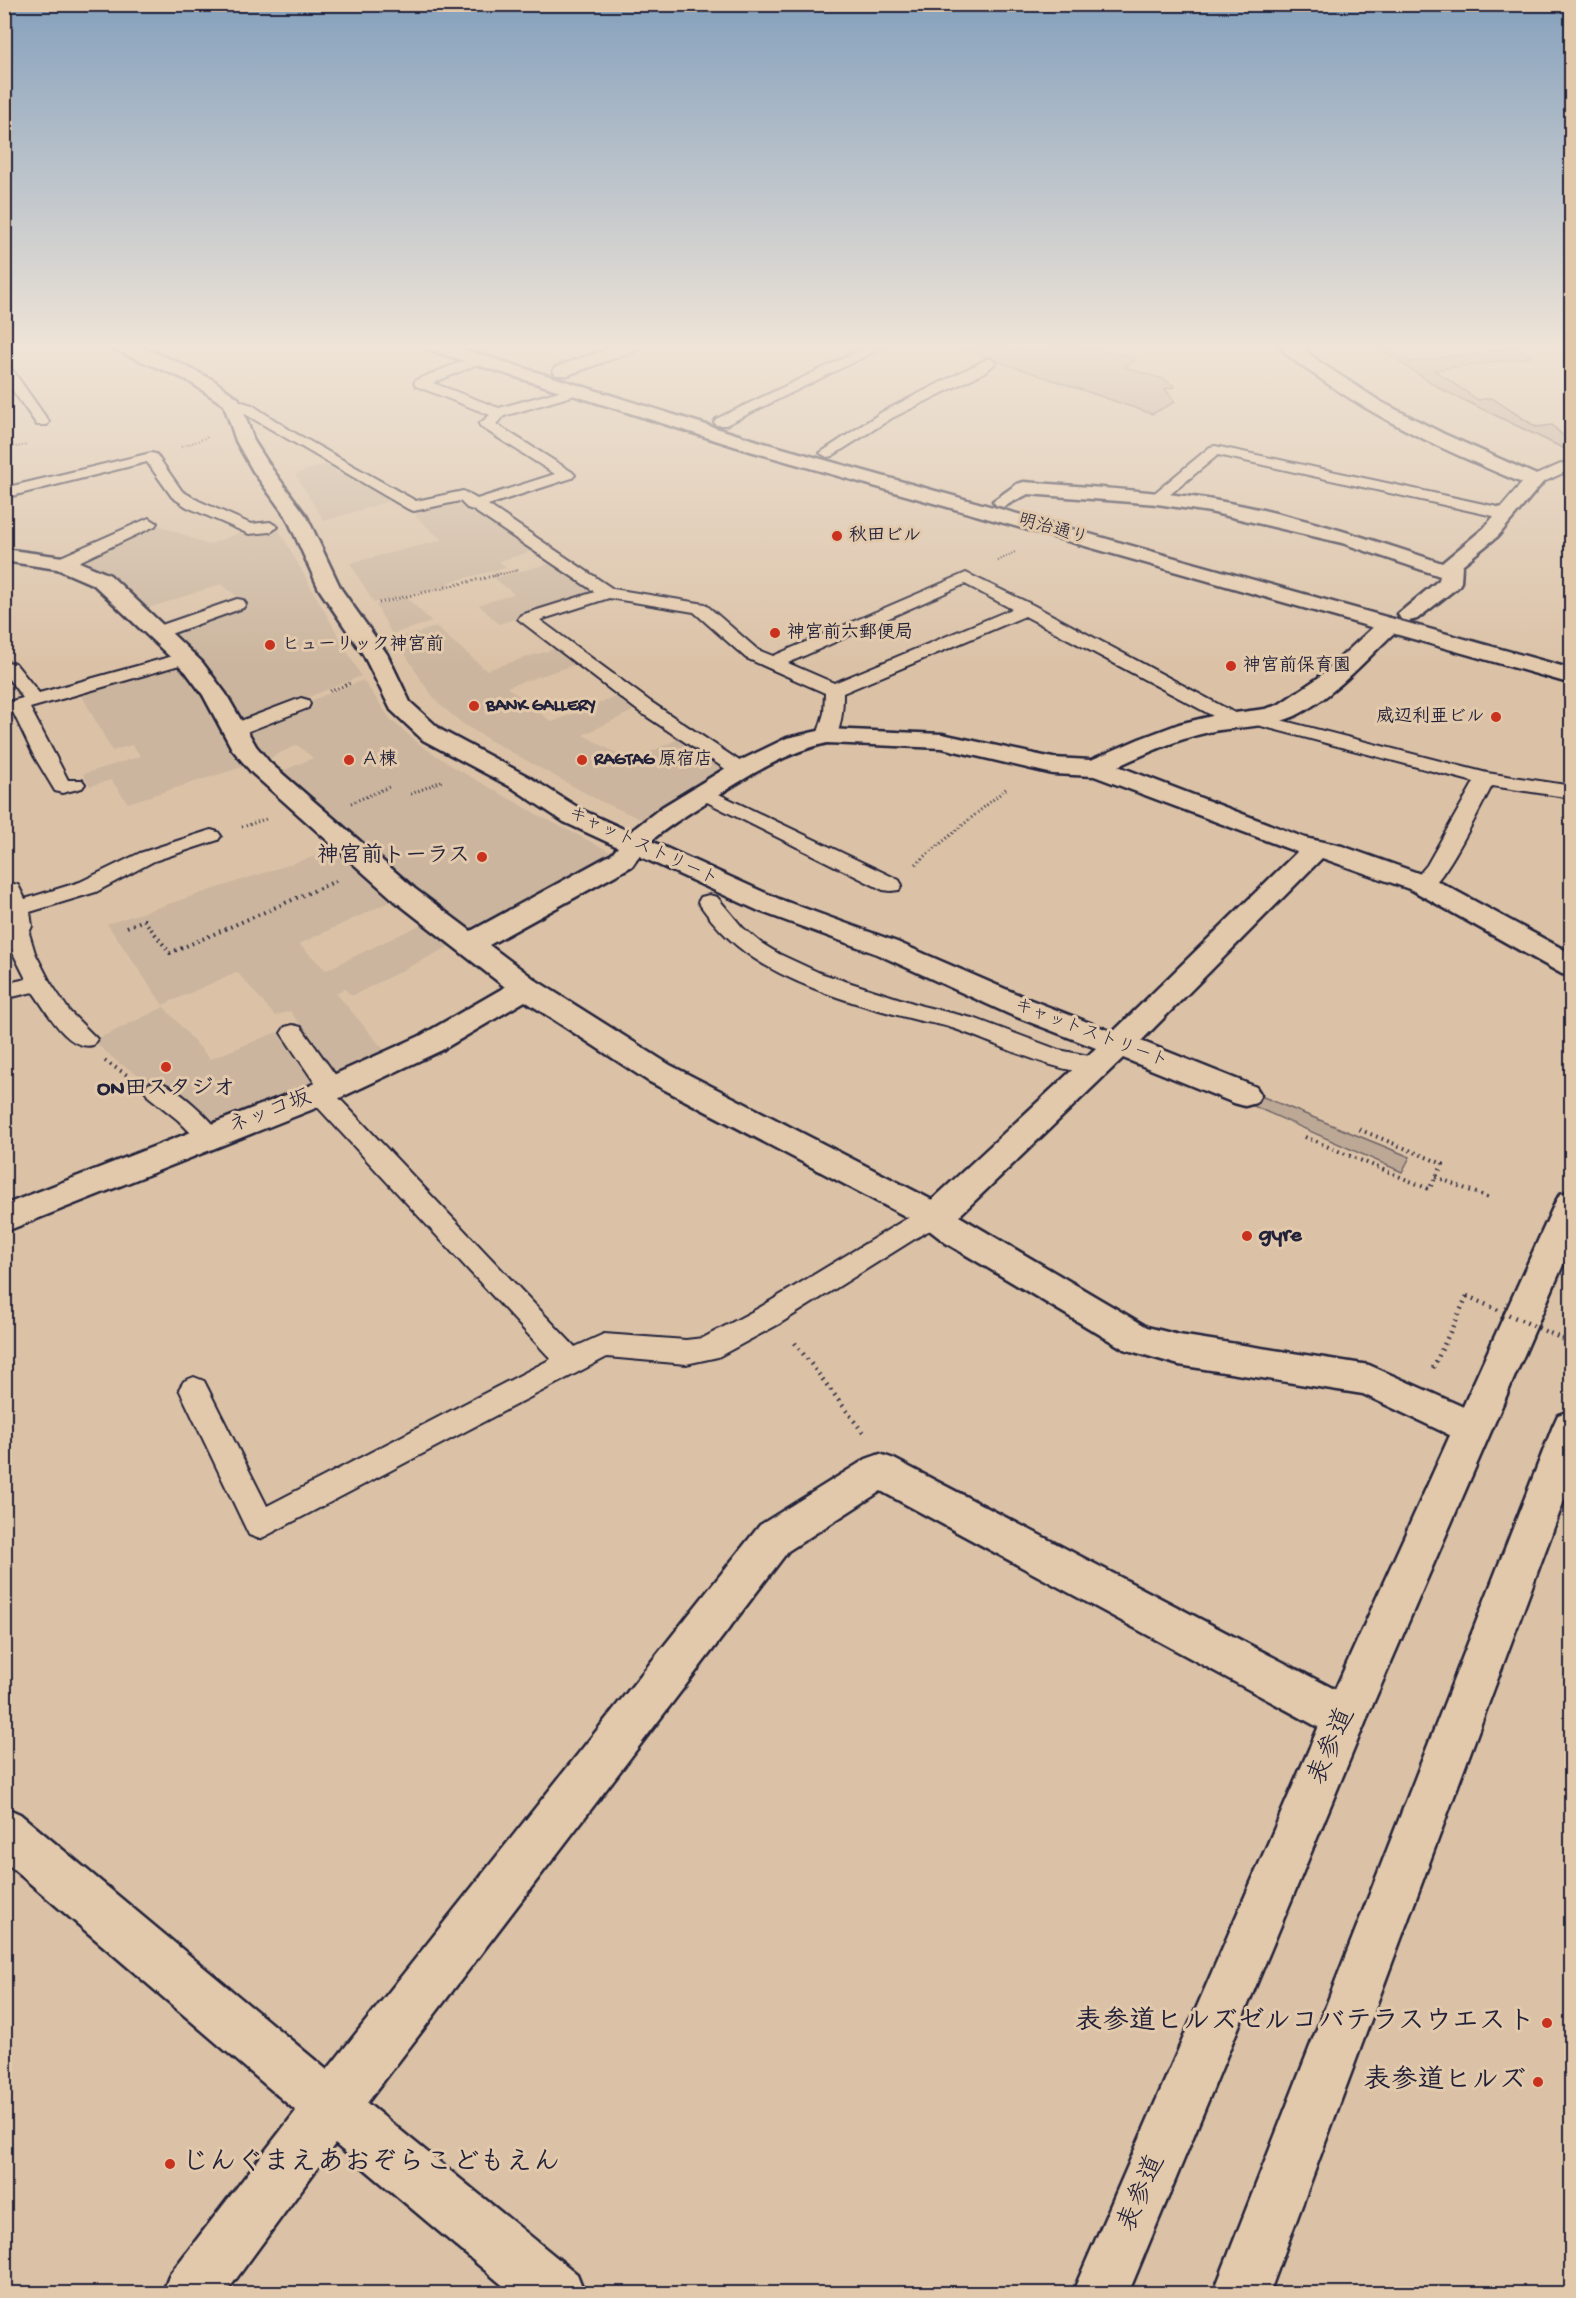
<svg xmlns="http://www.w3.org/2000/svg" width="1576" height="2298" font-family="'Gochi Hand','Klee One',sans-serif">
	<rect width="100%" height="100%" fill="#dbc2a7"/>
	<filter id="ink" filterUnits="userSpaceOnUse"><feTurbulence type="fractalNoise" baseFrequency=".0167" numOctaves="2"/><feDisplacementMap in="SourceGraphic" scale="12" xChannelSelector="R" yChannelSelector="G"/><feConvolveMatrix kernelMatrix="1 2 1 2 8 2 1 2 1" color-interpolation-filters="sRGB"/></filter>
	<g filter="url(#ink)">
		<!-- built -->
		<path fill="#cbb59e" d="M 325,465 L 393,500 L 324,521 L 295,474 Z
			M 459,501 L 537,550 L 499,561 L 506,568 L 449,582 L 452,585 L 374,603 L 350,563 L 442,540 L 416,517 L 417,509 Z
			M 157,524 L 208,545 L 241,532 L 279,530 L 361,676 L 304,699 L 302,697 L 244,719 L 236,718 L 168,633 L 248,605 L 221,584 L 143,610 L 111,577 L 81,561 Z
			M 556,562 L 595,590 L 593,595 L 499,624 L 479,605 L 514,594 L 494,578 Z
			M 407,598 L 432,622 L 392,634 L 376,605 Z
			M 436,627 L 486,670 L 557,648 L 577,664 L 507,687 L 552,722 L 620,695 L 639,708 L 583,735 L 631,761 L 682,737 L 730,768 L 692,788 L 647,822 L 598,800 L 491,741 L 463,724 L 439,704 L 423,683 L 396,639 Z
			M 183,666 L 249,765 L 128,803 L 111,780 L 90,786 L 83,774 L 141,756 L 132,745 L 112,751 L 81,694 Z
			M 363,680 L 392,721 L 422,746 L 457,769 L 542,817 L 615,854 L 482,929 L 468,929 L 425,901 L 282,771 L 313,758 L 297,745 L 268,759 L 256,748 L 247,734 L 250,730 L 314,705 L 310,701 Z
			M 340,848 L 360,871 L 394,900 L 299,944 L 326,970 L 426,922 L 456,943 L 352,996 L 345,989 L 336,993 L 391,1058 L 341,1079 L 290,1011 L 275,1016 L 237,972 L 163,1005 L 107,924 Z
			M 164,1007 L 210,1059 L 277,1032 L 315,1087 L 229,1125 L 211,1124 L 161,1080 L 152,1083 L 119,1063 L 93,1041 Z"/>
		<!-- green -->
		<path fill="#bda895" stroke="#706568" stroke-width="1.5" d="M 951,345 L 1084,345 L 1085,350 L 1118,353 L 1136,360 L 1124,367 L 1166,380 L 1175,387 L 1165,389 L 1175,402 L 1152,414 Z
			M 1374,345 L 1383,345 L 1408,362 L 1518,348 L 1532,357 L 1434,370 L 1478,400 L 1492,398 L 1536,427 L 1552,425 L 1571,444 L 1571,452 L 1441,389 Z
			M 1256,1094 L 1410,1157 L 1402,1172 L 1249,1104 Z"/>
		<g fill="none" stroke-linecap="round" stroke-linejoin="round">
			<defs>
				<path id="service" d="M 871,345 L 888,345 L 726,425 L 716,425 L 714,422 L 716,419 Z
					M 478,355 L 485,359 L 483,362 L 433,383 L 499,408 L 577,386 L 584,390 L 582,393 L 504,416 L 496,424 L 572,472 L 575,475 L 572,478 L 488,505 L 613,589 L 705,604 L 758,650 L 773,656 L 966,573 L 1033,605 L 1244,718 L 1253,713 L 1487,773 L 1572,786 L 1572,798 L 1492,786 C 1481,806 1445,881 1428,889 C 1424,891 1419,890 1414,889 L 1411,884 L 1427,865 L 1474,782 L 1246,722 L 1237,727 L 1230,725 L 1025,616 L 843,693 C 843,708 842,727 834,740 L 820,740 L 817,736 L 824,713 L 825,693 L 746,658 L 694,612 L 609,598 L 540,620 L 651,702 L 747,766 L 750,770 L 747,774 L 733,774 L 637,710 L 518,619 L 521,615 L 595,592 L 473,510 L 467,508 L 460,501 L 414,511 L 408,509 L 226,403 L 233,399 L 252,405 L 293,432 L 416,501 L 463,491 L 477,499 L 555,474 L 481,427 L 479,424 L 490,415 L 416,386 L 414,383 L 416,380 ZM 965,584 L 1012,609 L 834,683 L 788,663 Z
					M 989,358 L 996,362 L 987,371 L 892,418 L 832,456 L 827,457 L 820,453 L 882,412 Z
					M 4,364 L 9,365 L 47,419 L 49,422 L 47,425 L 37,425 L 4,378 Z
					M 1215,446 L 1507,509 L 1515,514 L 1507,519 L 1218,455 L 1162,501 L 1152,501 L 1149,498 L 1152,495 L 1210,447 Z
					M 151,453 L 156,454 L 182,491 L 199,501 L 251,524 L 270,522 L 278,527 L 270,532 L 249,534 L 187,507 L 172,497 L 147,462 L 4,498 L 4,488 Z
					M 1572,459 L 1572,469 L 1539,484 L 1529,484 L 1526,481 L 1529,478 Z
					M 149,518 L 157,523 L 155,526 L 68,567 L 56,567 L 54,563 L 56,559 Z
					M 237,599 L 243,600 L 246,604 L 243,608 L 162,637 L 150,637 L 147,633 L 150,629 Z
					M 184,653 L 190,654 L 193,658 L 190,662 L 30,708 L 68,780 L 82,780 L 85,784 L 82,788 L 62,793 L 55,791 L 34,756 L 13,712 L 4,715 L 4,703 L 23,698 L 4,673 L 4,662 L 15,663 L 39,693 Z
					M 301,698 L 308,700 L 310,704 L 308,708 L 241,734 L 227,734 L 224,730 L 227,726 Z
					M 702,786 L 899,880 L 902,885 L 899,890 L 891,891 L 883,890 L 695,796 L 692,792 L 695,788 Z
					M 211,830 L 218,832 L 221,836 L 218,840 L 154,861 L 96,892 L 30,912 L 32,926 L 29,933 L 35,953 L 50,982 L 70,1012 L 97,1039 L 93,1045 C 68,1052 46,1010 33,992 L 4,999 L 4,984 L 26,979 L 13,953 L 7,933 L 10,926 L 4,902 L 4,882 L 18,885 L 25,899 L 80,882 L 140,853 Z
					M 709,895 L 717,897 L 743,928 L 761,943 L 779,954 L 820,973 L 922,1006 L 976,1019 L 1059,1050 L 1104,1059 L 1107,1065 L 1104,1071 C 1069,1081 988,1039 952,1028 C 940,1024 929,1023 917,1020 C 865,1007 809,991 763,964 C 737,949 715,927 698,902 L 701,897 Z
					M 293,1025 L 301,1027 L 341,1083 L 344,1089 L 341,1095 L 337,1096 L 575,1347 L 604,1334 L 686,1340 L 703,1338 L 759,1308 L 906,1219 L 936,1207 L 945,1210 L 949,1217 L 945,1224 L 924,1233 L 779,1324 L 718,1357 L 686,1364 L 607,1357 L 260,1539 L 249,1535 L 179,1389 L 184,1381 L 194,1377 L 204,1381 L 267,1506 L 551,1359 L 311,1100 L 308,1094 L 311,1088 L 317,1086 L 281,1033 L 285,1027 Z
					M 157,1081 C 177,1087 212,1119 223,1137 L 219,1143 L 210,1146 L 201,1143 L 178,1120 L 148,1096 L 145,1090 L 148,1084 Z"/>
				<path id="minor" d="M 110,345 L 134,345 L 171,359 L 213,380 L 239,399 L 254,441 L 272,469 L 307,517 L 341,589 L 387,654 L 410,702 L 441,730 L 529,777 L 582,810 L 630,832 L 662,807 L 731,765 L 787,738 L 827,729 L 942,734 L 1053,758 L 1091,760 L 1139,739 L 1179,724 L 1212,716 L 1265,709 L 1278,705 L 1318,678 L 1381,620 L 1389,618 L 1397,620 L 1400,625 L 1397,630 C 1366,659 1334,697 1295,716 C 1268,728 1237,726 1209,732 C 1177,739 1147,753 1118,766 L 1305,838 L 1342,846 L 1432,878 L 1572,954 L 1572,976 L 1562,974 L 1412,890 L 1322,858 L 1141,1041 L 1256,1087 L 1261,1095 L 1256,1103 L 1245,1106 L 1234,1103 L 1123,1058 L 959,1216 L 1147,1327 L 1179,1335 L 1369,1365 L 1486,1417 L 1491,1428 L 1486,1439 L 1472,1444 L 1458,1439 L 1363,1394 L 1179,1365 L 1124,1349 L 946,1243 L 924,1226 L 648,1081 L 525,1001 L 442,1050 L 331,1102 L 4,1232 L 4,1205 L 309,1086 L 420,1036 L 505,987 L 395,901 L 252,773 L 232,749 L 203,695 L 186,672 L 94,585 L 57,569 L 4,561 L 4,549 L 70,558 L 110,575 L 202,662 L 226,694 L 256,746 L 270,763 L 415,889 L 471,931 L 612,854 L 618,847 L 564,822 L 511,787 L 423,740 L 391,710 L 363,654 L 319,589 L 287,518 L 253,471 L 236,441 L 224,405 L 187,380 L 113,349 ZM 827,743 L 942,748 L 1053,774 L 1094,776 L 1297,852 L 1113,1032 L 1031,1000 L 897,942 L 779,899 L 651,841 C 668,826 688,814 707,802 C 745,778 783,753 827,743 ZM 639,856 L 759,911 L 877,954 L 1009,1014 L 1096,1048 L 932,1200 L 670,1065 L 537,981 L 489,945 L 632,866 Z
					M 618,345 L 642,345 L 639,349 L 568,375 L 556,375 L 553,371 L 556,367 Z
					M 1279,345 L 1298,345 L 1321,363 L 1381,402 L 1444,434 L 1541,477 L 1544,481 L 1498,536 L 1462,565 L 1461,582 L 1458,587 L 1417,619 L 1409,621 L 1401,619 L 1398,614 L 1439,580 L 1440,576 L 1342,543 L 1210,512 L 1157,504 L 1028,494 L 1003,507 L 996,505 L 993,501 L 1017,484 L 1024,482 C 1085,487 1146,490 1207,499 C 1287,512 1365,537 1442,563 L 1484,528 L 1522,483 C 1451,453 1381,422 1318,377 C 1305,368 1288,358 1279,345 Z
					M 880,1454 L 894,1459 L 1361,1703 L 1367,1718 L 1361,1733 L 1345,1739 L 1329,1733 L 881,1491 L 788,1551 L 367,2103 L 577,2274 L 585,2294 L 513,2294 L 335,2144 L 225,2294 L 162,2294 L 170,2274 L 296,2111 L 4,1861 L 4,1807 L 20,1814 L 327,2070 L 760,1525 L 866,1459 Z"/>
				<path id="secondary" d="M 1572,1191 L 1572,1244 L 1366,1720 L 1128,2294 L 1072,2294 L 1329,1703 L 1555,1203 L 1560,1194 Z
					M 1572,1410 L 1572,1479 L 1269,2294 L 1213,2294 L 1553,1426 L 1558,1415 Z"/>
				<path id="primary" d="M 424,345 L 450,345 L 764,443 L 1572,669 L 1572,684 L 750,451 L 427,349 Z"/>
			</defs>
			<!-- service casing -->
			<use href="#service" stroke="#22223b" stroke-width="4"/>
			<!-- minor casing -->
			<use href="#minor" stroke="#22223b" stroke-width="5"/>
			<!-- secondary casing -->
			<use href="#secondary" stroke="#22223b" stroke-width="5"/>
			<!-- primary casing -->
			<use href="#primary" stroke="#22223b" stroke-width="5"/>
			<!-- path-far3 -->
			<path stroke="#22223b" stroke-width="2" stroke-dasharray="1 2" stroke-linecap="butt" d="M 181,447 L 208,437
				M 4,449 L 27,445
				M 998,561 L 1015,552
				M 494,576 L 518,570"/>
			<!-- path-far2 -->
			<path stroke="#22223b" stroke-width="3" stroke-dasharray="1 3" stroke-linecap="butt" d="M 379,603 L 501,574
				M 330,691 L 351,683
				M 411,794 L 444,780
				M 351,803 L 389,787
				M 242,827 L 266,819
				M 916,864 L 1007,788"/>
			<!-- path-far1 -->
			<path stroke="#22223b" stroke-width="4" stroke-dasharray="1.5 4.5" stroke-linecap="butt" d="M 127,927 L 144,920 L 170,953 L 336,881
				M 105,1061 L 127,1075
				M 1305,1137 L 1429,1189 L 1443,1164 L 1356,1128
				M 1436,1177 L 1489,1198"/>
			<!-- path -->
			<path stroke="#22223b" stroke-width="4.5" stroke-dasharray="1.5 5" stroke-linecap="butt" d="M 795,1343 L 865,1435
				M 1433,1368 L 1467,1296"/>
			<!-- service -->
			<use href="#service" fill="#e3c9ab" fill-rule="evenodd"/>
			<!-- minor -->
			<use href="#minor" fill="#e3c9ab" fill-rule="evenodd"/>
			<!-- secondary -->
			<use href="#secondary" fill="#e3c9ab" fill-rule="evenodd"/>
			<!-- primary -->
			<use href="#primary" fill="#e3c9ab" fill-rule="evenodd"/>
			<!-- path-bridge -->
			<path stroke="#22223b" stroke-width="4.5" stroke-dasharray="1.5 5" stroke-linecap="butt" d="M 1467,1296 L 1572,1343"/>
		</g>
	</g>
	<!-- sky -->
	<linearGradient id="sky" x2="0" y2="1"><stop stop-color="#86a1bd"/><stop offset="0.52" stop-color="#efe4d7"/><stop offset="1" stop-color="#efe4d7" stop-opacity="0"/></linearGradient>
	<rect width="1576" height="666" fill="url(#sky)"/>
	<!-- markers -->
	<g fill="#c8321e" stroke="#e3c9ab" stroke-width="2">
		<circle cx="837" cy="536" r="6"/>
		<circle cx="775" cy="633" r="6"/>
		<circle cx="270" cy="645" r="6"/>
		<circle cx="1231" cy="666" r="6"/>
		<circle cx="474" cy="706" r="6"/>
		<circle cx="1496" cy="717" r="6"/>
		<circle cx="349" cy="760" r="6"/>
		<circle cx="582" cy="760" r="6"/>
		<circle cx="482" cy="857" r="6"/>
		<circle cx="166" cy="1067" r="6"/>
		<circle cx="1247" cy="1236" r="6"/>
		<circle cx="1547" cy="2023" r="6"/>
		<circle cx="1538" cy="2082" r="6"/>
		<circle cx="170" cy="2164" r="6"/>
	</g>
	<g text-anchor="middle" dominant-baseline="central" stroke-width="6" stroke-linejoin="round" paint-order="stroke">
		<!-- far-street labels -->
		<g font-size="18" fill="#22223b" stroke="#e3c9ab">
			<text transform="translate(1053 530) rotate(16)">明治通り</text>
			<text transform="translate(643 847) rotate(25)">キャットストリート</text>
			<text transform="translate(1091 1034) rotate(21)">キャットストリート</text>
		</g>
		<!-- far-poi labels -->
		<g font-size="18" font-weight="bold" fill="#22223b" stroke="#e3c9ab" text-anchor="start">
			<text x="849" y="536">秋田ビル</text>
			<text x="787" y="633">神宮前六郵便局</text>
			<text x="282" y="645">ヒューリック神宮前</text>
			<text x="1243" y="666">神宮前保育園</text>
			<text x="486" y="706">BANK GALLERY</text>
			<text x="1484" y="717" text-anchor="end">威辺利亜ビル</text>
			<text x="361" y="760">Ａ棟</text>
			<text x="594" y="760">RAGTAG 原宿店</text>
		</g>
		<!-- poi labels -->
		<g font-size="22" font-weight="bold" fill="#22223b" stroke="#e3c9ab" text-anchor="end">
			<text x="470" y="857">神宮前トーラス</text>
			<text x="166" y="1090" text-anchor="middle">ON田スタジオ</text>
			<text x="1259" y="1236" text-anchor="start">gyre</text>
		</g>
		<!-- street labels -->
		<g font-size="22" fill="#22223b" stroke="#e3c9ab">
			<text transform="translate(270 1113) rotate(-21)">ネッコ坂</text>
		</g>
		<!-- near-street labels -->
		<g font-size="27" fill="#22223b" stroke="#e3c9ab">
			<text transform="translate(1333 1747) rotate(-67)">表参道</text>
			<text transform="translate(1143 2194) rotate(-67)">表参道</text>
		</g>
		<!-- near-poi labels -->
		<g font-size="27" font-weight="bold" fill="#22223b" stroke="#e3c9ab" text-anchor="end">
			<text x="1535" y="2023">表参道ヒルズゼルコバテラスウエスト</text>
			<text x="1526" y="2082">表参道ヒルズ</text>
			<text x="182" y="2164" text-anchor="start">じんぐまえあおぞらこどもえん</text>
		</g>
	</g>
	<!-- margin -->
	<rect width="1576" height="2298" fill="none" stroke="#e3c9ab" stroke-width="24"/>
	<rect x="12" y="12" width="1552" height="2274" fill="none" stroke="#22223b" stroke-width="2" filter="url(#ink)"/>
</svg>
